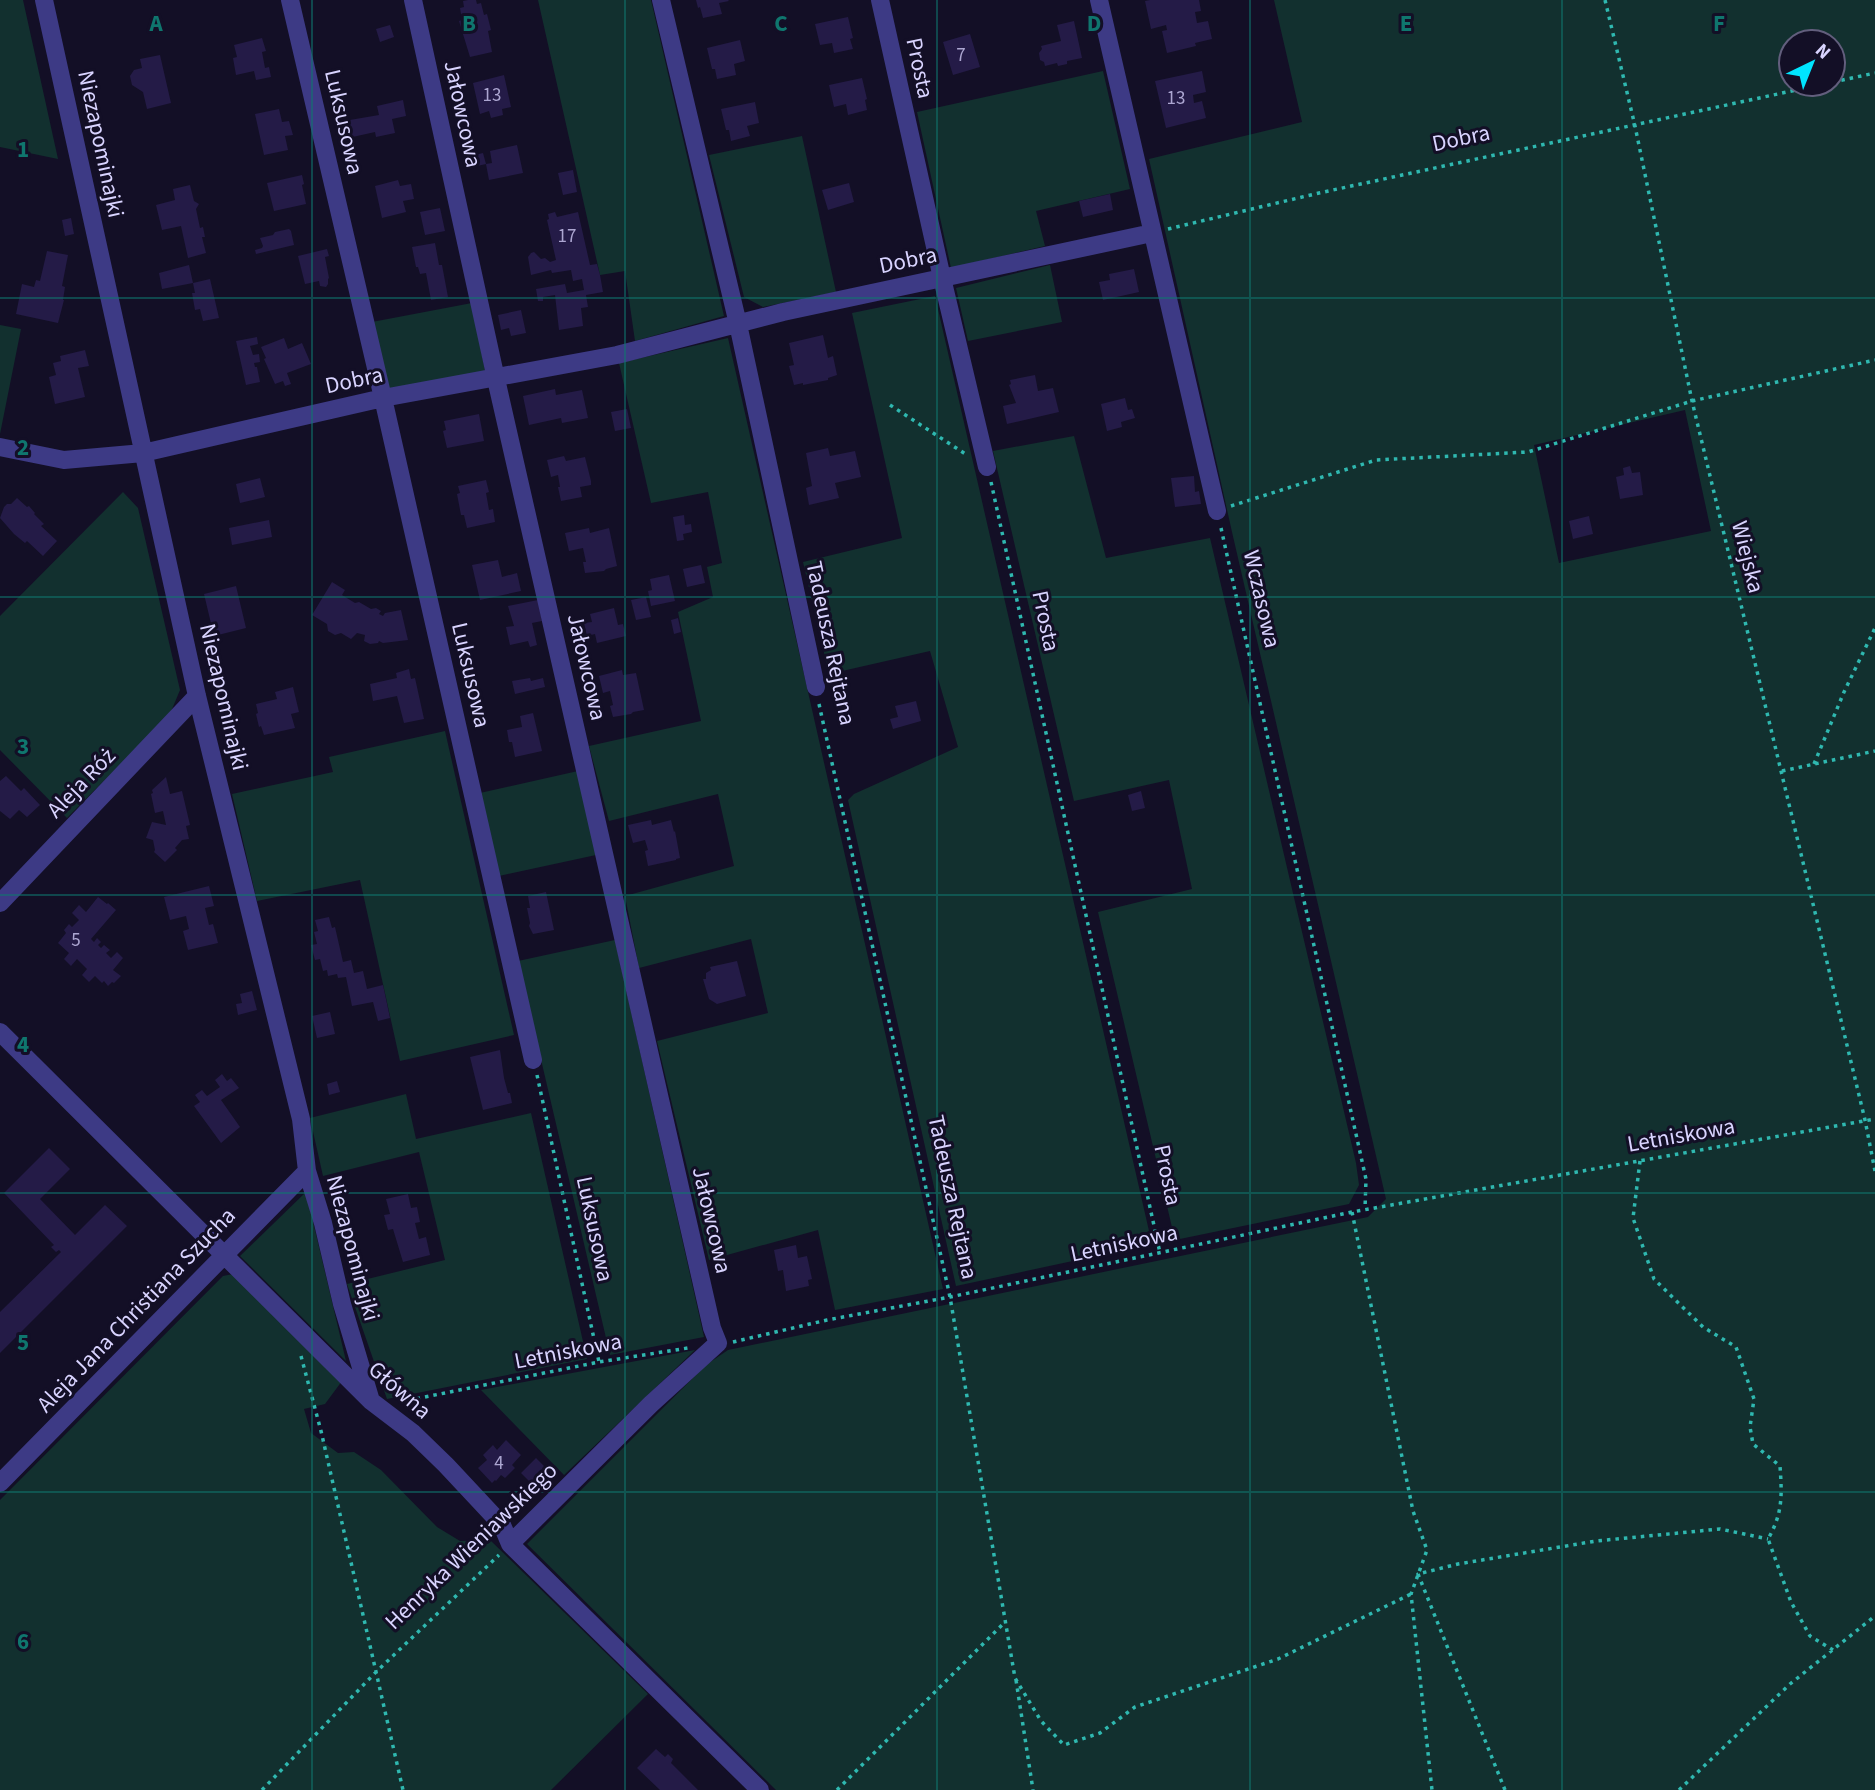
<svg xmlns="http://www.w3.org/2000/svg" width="1875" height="1790" font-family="'Source Sans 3',sans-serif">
	<rect width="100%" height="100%" fill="#130f26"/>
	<!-- green -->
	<path fill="#12302f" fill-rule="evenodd" d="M 0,0 L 23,0 L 58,159 L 0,147 Z
		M 538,0 L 651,0 L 724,316 L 635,341 L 625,271 L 600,275 Z
		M 1274,0 L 1875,0 L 1875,1790 L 776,1790 L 527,1544 L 706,1365 L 728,1350 L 1368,1217 L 1386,1199 L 1232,532 L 1149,159 L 1302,122 ZM 1791,42 L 1833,42 L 1833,84 L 1791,84 ZM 1685,410 L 1711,531 L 1559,563 L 1534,445 Z
		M 1103,71 L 1130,189 L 1036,211 L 1045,246 L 951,268 L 917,112 Z
		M 802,136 L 836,292 L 763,307 L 744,297 L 709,155 Z
		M 1050,265 L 1062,322 L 968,341 L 956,288 Z
		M 935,296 L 1152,1244 L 956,1286 L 848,800 L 854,794 L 958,747 L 930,651 L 829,674 L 803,562 L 902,538 L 852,313 Z
		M 472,303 L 485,371 L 388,390 L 372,322 Z
		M 0,325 L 21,329 L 0,434 Z
		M 728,338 L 943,1289 L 835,1310 L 818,1230 L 709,1260 L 657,1041 L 768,1013 L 751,939 L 639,968 L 625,896 L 734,866 L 718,794 L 609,821 L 589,746 L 701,721 L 678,612 L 713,597 L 707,567 L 722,563 L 708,492 L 651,503 L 619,363 Z
		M 1074,436 L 1106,558 L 1210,538 L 1356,1163 L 1359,1185 L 1349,1204 L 1175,1240 L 1098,912 L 1192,889 L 1169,780 L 1074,801 L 993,451 Z
		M 123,492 L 138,508 L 180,690 L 170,714 L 67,818 L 0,750 L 0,616 Z
		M 445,731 L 514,1035 L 400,1061 L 360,880 L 257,901 L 232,794 L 333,772 L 329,757 Z
		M 578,771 L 596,855 L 499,876 L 480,793 Z
		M 615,940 L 704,1337 L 610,1355 L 518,961 Z
		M 406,1094 L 416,1139 L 531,1113 L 587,1359 L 387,1399 L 347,1284 L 445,1260 L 419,1152 L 323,1176 L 310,1118 Z
		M 306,1192 L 346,1361 L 240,1256 Z
		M 233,1274 L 342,1381 L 325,1404 L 304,1409 L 311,1433 L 338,1453 L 354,1452 L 381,1470 L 437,1527 L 460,1541 L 490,1540 L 648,1694 L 551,1790 L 0,1790 L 0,1500 L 223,1276 Z
		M 695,1350 L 564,1475 L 481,1390 Z"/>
	<!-- building -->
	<path fill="#241b47" d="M 468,0 L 476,0 L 477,4 L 481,3 L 484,15 L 487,14 L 491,30 L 488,31 L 492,52 L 470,57 L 459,21 L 462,20 L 460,8 L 464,7 L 463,1 Z
		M 696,0 L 728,0 L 729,1 L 719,3 L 722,14 L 703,18 L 700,7 L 698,8 Z
		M 1150,0 L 1199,0 L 1201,11 L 1195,12 L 1197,23 L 1208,21 L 1212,39 L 1195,43 L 1196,46 L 1167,53 L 1162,31 L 1167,30 L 1166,25 L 1151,29 L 1145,1 Z
		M 848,17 L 853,38 L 850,39 L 853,49 L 834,53 L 832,43 L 820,45 L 815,24 Z
		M 1074,21 L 1082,58 L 1067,61 L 1067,64 L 1058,66 L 1057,63 L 1045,66 L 1044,62 L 1040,60 L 1039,53 L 1042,49 L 1041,46 L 1061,41 L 1057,25 Z
		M 390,25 L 394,37 L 380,42 L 376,29 Z
		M 970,34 L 980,67 L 953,75 L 943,42 Z
		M 262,38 L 266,51 L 262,52 L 265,68 L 269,67 L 271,77 L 256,80 L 254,71 L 236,75 L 233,58 L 237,57 L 234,45 Z
		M 740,40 L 745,61 L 734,64 L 736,75 L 717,79 L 715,69 L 712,69 L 707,48 Z
		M 160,55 L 171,103 L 147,109 L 143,92 L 132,85 L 130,76 L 134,70 L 142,68 L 140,59 Z
		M 1202,71 L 1206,92 L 1193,95 L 1194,103 L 1202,101 L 1206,118 L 1166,128 L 1155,81 Z
		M 504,75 L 511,107 L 502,109 L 503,115 L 491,118 L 489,111 L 480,114 L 473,83 Z
		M 862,78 L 867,99 L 865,100 L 867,110 L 848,115 L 846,104 L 834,107 L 829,85 Z
		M 403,100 L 406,116 L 392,119 L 395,133 L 376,137 L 375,132 L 348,138 L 344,121 L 379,115 L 377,106 Z
		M 755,102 L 759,123 L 747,126 L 750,136 L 731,141 L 729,130 L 726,130 L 721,109 Z
		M 279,109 L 282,122 L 289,121 L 293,135 L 285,136 L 288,150 L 264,155 L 255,114 Z
		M 517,145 L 523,173 L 489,180 L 486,164 L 492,163 L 490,151 Z
		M 483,153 L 486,164 L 468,168 L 466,157 Z
		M 573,170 L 577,192 L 563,195 L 558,173 Z
		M 302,175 L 304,184 L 302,185 L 306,204 L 274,211 L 267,183 Z
		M 398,180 L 400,186 L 411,184 L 414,199 L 403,201 L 406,212 L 382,218 L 375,186 Z
		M 849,183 L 854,202 L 828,210 L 822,190 Z
		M 190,185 L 194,201 L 199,204 L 196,209 L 200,228 L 203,227 L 205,237 L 202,237 L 206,253 L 188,258 L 181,226 L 162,230 L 156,205 L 175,200 L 173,189 Z
		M 1110,194 L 1113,210 L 1083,217 L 1079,201 Z
		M 440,208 L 445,231 L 425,235 L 420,212 Z
		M 555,212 L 557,217 L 578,212 L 590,265 L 597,264 L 600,275 L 603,292 L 586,295 L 588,307 L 581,308 L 583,326 L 559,330 L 555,295 L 543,297 L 543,301 L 538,301 L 536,289 L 565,284 L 567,293 L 584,290 L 582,279 L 573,281 L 571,270 L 552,273 L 551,270 L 531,275 L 528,257 L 531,253 L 534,252 L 541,259 L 545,258 L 550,262 L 556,260 L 547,220 L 549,219 L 548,214 Z
		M 71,218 L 74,234 L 65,236 L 62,220 Z
		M 289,229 L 291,231 L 294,245 L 256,254 L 255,250 L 262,248 L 263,246 L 260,238 L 273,235 L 275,232 Z
		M 435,243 L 439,265 L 442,265 L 448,297 L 431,300 L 426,273 L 420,274 L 418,267 L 416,267 L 412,247 Z
		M 327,249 L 329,256 L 325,257 L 329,278 L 328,279 L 328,284 L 326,287 L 320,286 L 319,281 L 305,284 L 298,256 Z
		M 47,251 L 68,255 L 62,286 L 65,287 L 63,300 L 64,300 L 58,323 L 16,314 L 22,284 L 34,287 L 36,280 L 40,281 Z
		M 189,265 L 193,283 L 162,289 L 159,273 Z
		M 1134,269 L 1139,292 L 1103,300 L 1099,282 L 1110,280 L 1109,274 Z
		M 210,279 L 219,318 L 203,321 L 200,309 L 195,310 L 192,293 L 195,293 L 193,283 Z
		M 521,310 L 526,333 L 511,336 L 509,328 L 501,330 L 498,315 Z
		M 823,335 L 828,358 L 833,356 L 837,375 L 828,378 L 828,380 L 803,385 L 803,383 L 794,385 L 789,366 L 794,365 L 789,343 Z
		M 257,337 L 258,344 L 250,346 L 253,355 L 259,354 L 260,362 L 254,363 L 255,367 L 257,367 L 260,382 L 246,385 L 236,341 Z
		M 284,338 L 288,349 L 302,343 L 311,364 L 287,373 L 291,384 L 285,386 L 283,381 L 275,384 L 264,359 L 266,358 L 261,347 Z
		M 85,350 L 89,366 L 78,368 L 85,397 L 55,404 L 49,377 L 56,375 L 53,363 L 61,361 L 60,356 Z
		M 1035,375 L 1038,391 L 1053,388 L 1059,412 L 1007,424 L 1003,406 L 1016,403 L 1009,385 L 1011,384 L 1010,380 Z
		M 555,389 L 556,395 L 582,390 L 588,418 L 562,423 L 561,418 L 529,425 L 523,396 Z
		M 1125,398 L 1128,410 L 1132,409 L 1135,418 L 1121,422 L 1122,427 L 1107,431 L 1101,404 Z
		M 627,409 L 631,428 L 615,431 L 611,412 Z
		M 479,414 L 484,441 L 447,448 L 443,431 L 446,430 L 444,421 Z
		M 828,448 L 830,456 L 855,451 L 861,477 L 835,483 L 839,498 L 809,505 L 806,488 L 812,486 L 806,453 Z
		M 564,456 L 566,461 L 585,457 L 591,481 L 591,485 L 580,487 L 582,497 L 561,501 L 558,487 L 560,487 L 558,475 L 551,477 L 547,460 Z
		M 1630,466 L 1632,473 L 1640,472 L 1643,495 L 1620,499 L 1616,477 L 1624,475 L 1623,468 Z
		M 1194,476 L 1195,492 L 1199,491 L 1201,504 L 1175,507 L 1171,478 Z
		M 260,478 L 265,497 L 240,503 L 236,484 Z
		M 486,480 L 489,492 L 486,493 L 489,510 L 493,509 L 495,522 L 467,528 L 464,515 L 461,515 L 457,494 L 460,493 L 458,486 Z
		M 17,498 L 27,507 L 29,506 L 35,513 L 34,514 L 44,524 L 41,526 L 57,541 L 43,556 L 27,541 L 25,543 L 14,534 L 0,518 L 4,507 L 7,504 L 11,504 Z
		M 684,515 L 685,525 L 691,524 L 692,532 L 683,534 L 684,540 L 677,541 L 673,517 Z
		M 1589,516 L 1593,534 L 1573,539 L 1569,521 Z
		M 269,520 L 272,537 L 232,545 L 229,528 Z
		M 589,528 L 590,533 L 609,528 L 617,566 L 606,569 L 604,571 L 585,573 L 583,562 L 586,562 L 583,548 L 569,551 L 565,533 Z
		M 498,560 L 502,577 L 517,573 L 521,591 L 480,600 L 472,565 Z
		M 701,565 L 705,583 L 687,587 L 683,569 Z
		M 669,575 L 675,601 L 651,606 L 648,591 L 652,590 L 650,579 Z
		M 332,582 L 345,590 L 342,595 L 355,603 L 359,602 L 371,609 L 376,608 L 381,611 L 379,614 L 383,616 L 385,613 L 401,610 L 408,640 L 383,643 L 379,641 L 378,643 L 370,644 L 364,641 L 365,635 L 357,633 L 351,639 L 341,633 L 335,635 L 328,631 L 327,624 L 312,615 Z
		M 236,586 L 246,628 L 214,636 L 204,594 Z
		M 646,597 L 651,617 L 636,620 L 631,600 Z
		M 538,600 L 542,621 L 532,623 L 537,645 L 530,647 L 528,641 L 510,645 L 506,627 L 514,626 L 508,606 Z
		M 614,608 L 618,625 L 623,624 L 626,636 L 597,643 L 595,634 L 587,636 L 584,623 L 592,622 L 590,614 Z
		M 678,618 L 681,632 L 674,634 L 671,620 Z
		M 409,669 L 411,679 L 415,678 L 424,719 L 404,723 L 397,696 L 373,701 L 370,684 L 397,678 L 396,673 Z
		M 622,670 L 623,675 L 636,673 L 644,710 L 633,712 L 631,714 L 613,717 L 610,706 L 613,705 L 610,691 L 603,693 L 599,676 Z
		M 530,678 L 531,681 L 543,678 L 545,687 L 515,694 L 512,681 Z
		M 293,687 L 299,712 L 291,714 L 295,728 L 264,735 L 261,726 L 259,727 L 256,714 L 258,713 L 256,704 L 277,699 L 275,692 Z
		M 916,701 L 921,721 L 893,729 L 890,719 L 898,717 L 895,706 Z
		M 533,713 L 542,751 L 515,757 L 512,742 L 509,742 L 507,730 L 522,727 L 520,716 Z
		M 6,776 L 21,791 L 24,788 L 40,805 L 27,817 L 19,810 L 10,819 L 0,811 L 0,781 Z
		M 166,777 L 170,794 L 182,791 L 190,825 L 186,826 L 189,839 L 182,840 L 175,848 L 177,850 L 165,862 L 154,852 L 155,850 L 153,840 L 146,838 L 152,822 L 166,825 L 163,811 L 155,813 L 151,794 L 153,793 L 152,790 Z
		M 1141,791 L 1145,808 L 1132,811 L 1128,795 Z
		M 651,820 L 652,825 L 671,820 L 674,832 L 675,831 L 680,858 L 676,859 L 676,860 L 648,866 L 645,851 L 648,850 L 645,840 L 633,843 L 628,825 Z
		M 209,886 L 214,906 L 205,908 L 209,925 L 213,924 L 218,943 L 188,950 L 183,931 L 189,929 L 186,916 L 170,920 L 164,897 Z
		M 546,892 L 554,930 L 533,934 L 529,926 L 530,923 L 527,908 L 530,908 L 528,896 Z
		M 98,897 L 107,904 L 108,903 L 116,910 L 91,939 L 94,942 L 97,938 L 101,942 L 98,945 L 101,948 L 104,945 L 110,950 L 106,953 L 111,958 L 117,952 L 123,958 L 113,970 L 121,976 L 114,983 L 112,982 L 108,986 L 104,981 L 102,983 L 95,976 L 89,982 L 82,975 L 87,969 L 77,959 L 71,966 L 64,959 L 69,953 L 58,943 L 66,933 L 64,930 L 69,924 L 72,927 L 79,920 L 72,913 L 79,905 L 86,912 Z
		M 329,917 L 332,928 L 335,927 L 343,962 L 351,960 L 354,973 L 363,971 L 367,989 L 383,985 L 390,1018 L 378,1021 L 373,1002 L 352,1006 L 346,977 L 338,978 L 337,974 L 328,976 L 327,970 L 323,971 L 320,959 L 315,960 L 311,945 L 317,944 L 314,932 L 318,931 L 315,920 Z
		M 737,961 L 746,996 L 717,1004 L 709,999 L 703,979 L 706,979 L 706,973 L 711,970 L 710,967 Z
		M 252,991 L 257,1010 L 238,1015 L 236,1004 L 242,1003 L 240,994 Z
		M 330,1012 L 335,1034 L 317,1038 L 312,1016 Z
		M 500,1050 L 504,1078 L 508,1093 L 510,1093 L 512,1103 L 483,1110 L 470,1057 Z
		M 222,1074 L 227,1081 L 231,1078 L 239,1088 L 221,1100 L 240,1127 L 221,1143 L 194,1106 L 200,1102 L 195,1095 L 202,1090 L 207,1096 L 220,1087 L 215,1080 Z
		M 337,1081 L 340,1092 L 329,1095 L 327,1084 Z
		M 49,1148 L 70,1169 L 40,1199 L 75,1235 L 105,1205 L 127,1226 L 0,1353 L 0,1312 L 61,1252 L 59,1250 L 56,1252 L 51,1247 L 54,1245 L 4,1193 Z
		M 408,1194 L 411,1208 L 417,1207 L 420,1222 L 415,1223 L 419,1239 L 426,1237 L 430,1255 L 403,1262 L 393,1229 L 388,1230 L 384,1215 L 390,1214 L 386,1199 Z
		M 796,1245 L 798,1258 L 807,1256 L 812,1279 L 808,1280 L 809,1286 L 786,1291 L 783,1270 L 778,1271 L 774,1250 Z
		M 506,1440 L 521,1455 L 512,1465 L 515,1468 L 505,1478 L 501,1475 L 496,1481 L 495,1480 L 492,1483 L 478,1468 L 487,1460 L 483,1455 L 493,1445 L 497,1450 Z
		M 536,1458 L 549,1471 L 534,1486 L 521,1473 Z
		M 656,1749 L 665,1757 L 668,1754 L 673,1759 L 671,1763 L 698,1790 L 660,1790 L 637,1768 Z"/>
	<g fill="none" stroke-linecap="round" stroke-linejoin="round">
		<!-- path -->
		<path stroke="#2fb8b0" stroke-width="3.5" stroke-dasharray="3.5 5" stroke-linecap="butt" d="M 1605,0 L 1635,126 L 1692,401 L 1865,1120 L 1875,1171
			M 1833,82 L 1875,73
			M 1168,229 L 1319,193 L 1824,84
			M 890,405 L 967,455
			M 991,482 L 1160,1253
			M 1231,506 L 1376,460 L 1528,452 L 1692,401 L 1875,360
			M 1221,528 L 1366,1179 L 1365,1209
			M 819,704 L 950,1297 L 1015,1678 L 1041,1721 L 1064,1745 L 1100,1733 L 1135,1707 L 1278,1659 L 1411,1594
			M 1814,764 L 1844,692 L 1875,628
			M 1782,771 L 1875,751
			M 537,1075 L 599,1362
			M 1640,1161 L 1633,1218 L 1654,1279 L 1703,1327 L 1736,1347 L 1754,1399 L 1750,1427 L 1753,1444 L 1780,1466 C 1782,1495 1783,1513 1768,1539 L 1791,1602 L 1810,1636 L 1833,1650
			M 1352,1212 L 1413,1511 L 1427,1550 L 1411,1594 L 1432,1790
			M 733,1342 L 827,1320 L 950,1297 L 1352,1212 L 1875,1119
			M 301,1356 L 321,1431 L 403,1790
			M 400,1402 L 599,1362 L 688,1348
			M 1016,1680 L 1033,1790
			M 262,1790 L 376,1672 L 499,1555
			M 837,1790 L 1005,1622
			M 1505,1790 L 1418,1574 L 1458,1564 L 1596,1541 L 1720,1529 L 1768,1539
			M 1679,1790 L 1790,1684 L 1875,1616"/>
		<!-- street -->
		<path stroke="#3d3a85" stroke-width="18" d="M 44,0 L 197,696 L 301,1119 L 307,1171 L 323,1223 L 342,1304 L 371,1401
			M 290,0 L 383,398 L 533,1060
			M 413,0 L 496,379 L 712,1328 L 718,1343 L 651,1404 L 510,1544
			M 661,0 L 738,324 L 816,687
			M 880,0 L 942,278 L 987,467
			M 1099,0 L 1217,511
			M 0,447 L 64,460 L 143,453 L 383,398 L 617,355 L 783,312 L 1152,233
			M 0,903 L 197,696
			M 0,1032 L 371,1401 L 413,1433 L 446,1465 L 502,1525 L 510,1544 L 760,1790
			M 0,1483 L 307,1171"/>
	</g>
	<!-- grid -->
	<path fill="none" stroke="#0f766e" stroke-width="2" stroke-opacity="0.55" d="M 312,0 L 312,1790M 625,0 L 625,1790M 937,0 L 937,1790M 1250,0 L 1250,1790M 1562,0 L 1562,1790M 0,298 L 1875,298M 0,597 L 1875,597M 0,895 L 1875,895M 0,1193 L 1875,1193M 0,1492 L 1875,1492"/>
	<g text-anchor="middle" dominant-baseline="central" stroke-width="6" stroke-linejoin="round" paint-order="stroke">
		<!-- number labels -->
		<g font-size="19" fill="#aca6d1">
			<text x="961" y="55">7</text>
			<text x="492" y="95">13</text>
			<text x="1176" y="98">13</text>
			<text x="567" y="236">17</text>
			<text x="76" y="940">5</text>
			<text x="499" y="1463">4</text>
		</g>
		<!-- street labels -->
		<g font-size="23" fill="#d9d4ff" stroke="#130f26">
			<text transform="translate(920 68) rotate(78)">Prosta</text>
			<text transform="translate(463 114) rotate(78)">Jałowcowa</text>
			<text transform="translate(344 122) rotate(77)">Luksusowa</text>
			<text transform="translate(1461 138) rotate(-12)">Dobra</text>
			<text transform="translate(101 144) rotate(78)">Niezapominajki</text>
			<text transform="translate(908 260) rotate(-12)">Dobra</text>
			<text transform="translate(354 380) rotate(-12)">Dobra</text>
			<text transform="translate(1748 557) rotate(76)">Wiejska</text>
			<text transform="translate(1262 599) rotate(77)">Wczasowa</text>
			<text transform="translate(1046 621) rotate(78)">Prosta</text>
			<text transform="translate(831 643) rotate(78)">Tadeusza Rejtana</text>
			<text transform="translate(587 667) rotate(77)">Jałowcowa</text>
			<text transform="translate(471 675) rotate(77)">Luksusowa</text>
			<text transform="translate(224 697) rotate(77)">Niezapominajki</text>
			<text transform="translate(81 783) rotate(-46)">Aleja Róż</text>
			<text transform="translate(1681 1135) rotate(-10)">Letniskowa</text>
			<text transform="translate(1168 1175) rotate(78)">Prosta</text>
			<text transform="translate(953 1197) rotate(78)">Tadeusza Rejtana</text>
			<text transform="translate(712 1220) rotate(77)">Jałowcowa</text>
			<text transform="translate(595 1229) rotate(78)">Luksusowa</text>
			<text transform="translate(1124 1243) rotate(-12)">Letniskowa</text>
			<text transform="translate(353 1248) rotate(75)">Niezapominajki</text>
			<text transform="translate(136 1310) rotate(-46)">Aleja Jana Christiana Szucha</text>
			<text transform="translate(568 1351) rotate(-11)">Letniskowa</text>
			<text transform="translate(400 1390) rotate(41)">Główna</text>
			<text transform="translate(471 1546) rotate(-44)">Henryka Wieniawskiego</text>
		</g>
	</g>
	<g font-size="23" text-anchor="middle" font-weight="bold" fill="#0f766e" stroke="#130f26" stroke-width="6" stroke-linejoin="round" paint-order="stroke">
		<text x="156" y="31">A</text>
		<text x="469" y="31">B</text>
		<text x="781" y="31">C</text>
		<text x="1094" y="31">D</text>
		<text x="1406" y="31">E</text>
		<text x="1719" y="31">F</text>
		<text x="23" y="157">1</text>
		<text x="23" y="455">2</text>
		<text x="23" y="754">3</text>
		<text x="23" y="1052">4</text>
		<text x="23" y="1350">5</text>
		<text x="23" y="1649">6</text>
	</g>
	<!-- north arrow -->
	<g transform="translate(1812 63) rotate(43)"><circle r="33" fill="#130f26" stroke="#625e7d" stroke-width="2"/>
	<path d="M0-5L12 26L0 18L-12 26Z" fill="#00e5ff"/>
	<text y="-10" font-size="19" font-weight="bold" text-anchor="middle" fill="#d9d4ff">N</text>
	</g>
</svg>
